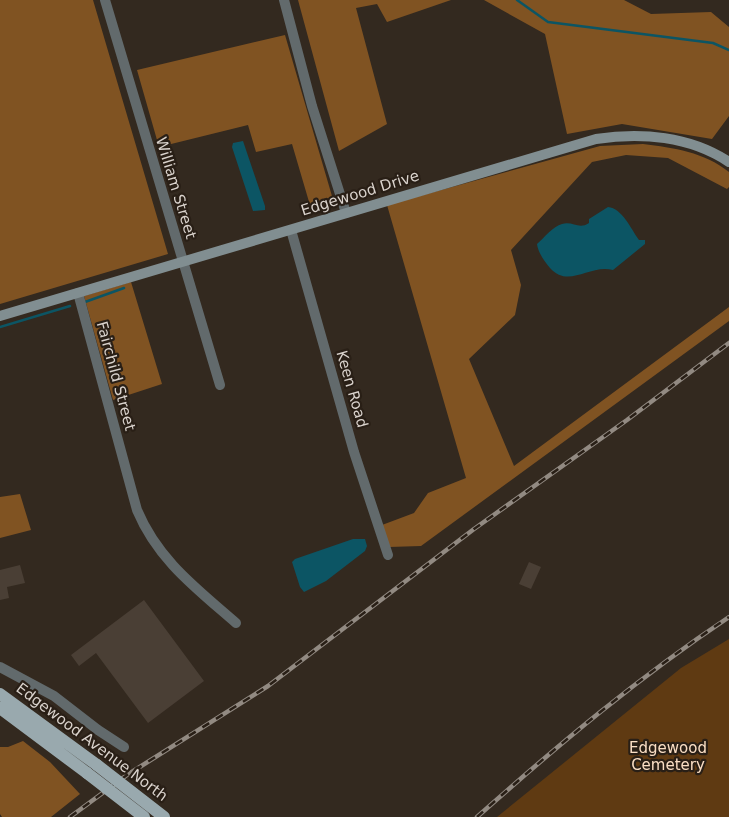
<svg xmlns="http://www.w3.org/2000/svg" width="729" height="817" font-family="'DejaVu Sans',sans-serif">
	<rect width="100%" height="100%" fill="#33291f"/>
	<!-- green -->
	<path fill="#5f3a12" d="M 729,639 L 729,817 L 497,817 L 681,668 Z"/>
	<!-- forest -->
	<path fill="#805322" d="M 0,0 L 93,0 L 168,254 L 0,304 Z
		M 298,0 L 451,0 L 387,22 L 377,4 L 356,8 L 387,124 L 339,151 Z
		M 484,0 L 624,0 L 651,14 L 711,12 L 729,27 L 729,116 L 712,139 L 622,124 L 567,134 L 545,34 Z
		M 285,35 L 334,203 L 312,212 L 292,144 L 256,152 L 248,125 L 159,147 L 137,70 Z
		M 643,144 C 674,148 704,152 729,172 L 729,187 L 727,189 L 668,158 L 626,155 L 592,162 L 511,250 L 521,285 L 515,315 L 469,359 L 514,466 L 729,307 L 729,321 L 421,546 L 389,547 L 382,525 L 414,513 L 428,493 L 466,478 L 387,205 L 600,146 Z
		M 131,282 L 162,384 L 113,400 L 84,296 Z
		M 20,494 L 31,530 L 0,538 L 0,497 Z
		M 23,741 L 50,762 L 80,794 L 51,817 L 2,817 L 0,814 L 0,747 L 8,747 Z"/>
	<!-- water -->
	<path fill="#0c5564" d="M 243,141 L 265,206 L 265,210 L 253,211 L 232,147 L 233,143 Z
		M 608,207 C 622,208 631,229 639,240 L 645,240 L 645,244 L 613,270 C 589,264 569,289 550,268 C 544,261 538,252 537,244 C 544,238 553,226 562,224 C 573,221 579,230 589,223 L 589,219 Z
		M 353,539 L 365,539 L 367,546 L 365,551 L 326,581 L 304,592 L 300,587 L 292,562 L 295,559 Z"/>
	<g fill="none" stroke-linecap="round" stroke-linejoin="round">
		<!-- stream -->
		<path stroke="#0c5564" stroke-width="2.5" d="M 517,0 L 548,22 L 713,43 L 729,50
			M 85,302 L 124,288
			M 0,327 L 70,306"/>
	</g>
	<!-- building -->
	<path fill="#4a3f35" d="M 529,562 L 541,567 L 531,589 L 519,584 Z
		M 20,565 L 25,583 L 7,587 L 9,598 L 0,600 L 0,570 Z
		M 144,600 L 204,681 L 148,723 L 96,653 L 79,666 L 71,655 Z"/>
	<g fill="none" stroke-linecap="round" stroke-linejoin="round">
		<!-- street -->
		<path stroke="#626a6c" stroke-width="10" d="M 105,0 L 220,385
			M 284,0 L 312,106 L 346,213
			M 291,230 L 354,452 L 388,555
			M 78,293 L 137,510 C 158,560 196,588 236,623
			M 0,667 L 54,696 L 98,730 L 124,747"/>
		<!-- secondary -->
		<path stroke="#818e91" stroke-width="10" d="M 0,316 L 596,139 C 641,132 690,136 729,162"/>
		<!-- primary -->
		<path stroke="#99a9ae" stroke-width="12" d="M 0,694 L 97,765
			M 0,708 L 87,773"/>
		<defs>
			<path id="rail" d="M 70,817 L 127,775 L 268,686 L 474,529 L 627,420 L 729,343
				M 477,817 C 558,745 639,677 729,617"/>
		</defs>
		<!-- rail casing -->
		<use href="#rail" stroke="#928a82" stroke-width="4.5"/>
		<!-- rail -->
		<use href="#rail" stroke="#291f16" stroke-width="2.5" stroke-dasharray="8" stroke-linecap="butt"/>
		<!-- primary-bridge -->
		<path stroke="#99a9ae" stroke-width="12" d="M 97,765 L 164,817
			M 87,773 L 144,817"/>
	</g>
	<g text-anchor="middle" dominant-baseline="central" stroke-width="4.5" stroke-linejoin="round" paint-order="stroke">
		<!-- street labels -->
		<g font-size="15" fill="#dad3cd" stroke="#291f16">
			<text transform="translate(176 188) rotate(73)">William Street</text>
			<text transform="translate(360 193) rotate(-17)">Edgewood Drive</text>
			<text transform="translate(116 376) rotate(75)">Fairchild Street</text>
			<text transform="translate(352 389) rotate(74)">Keen Road</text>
			<text transform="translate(92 742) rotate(37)">Edgewood Avenue North</text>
		</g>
		<!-- park labels -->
		<g font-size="15" fill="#fadec4" stroke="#291f16">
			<text x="668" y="748">Edgewood<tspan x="668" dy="17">Cemetery</tspan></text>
		</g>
	</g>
</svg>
